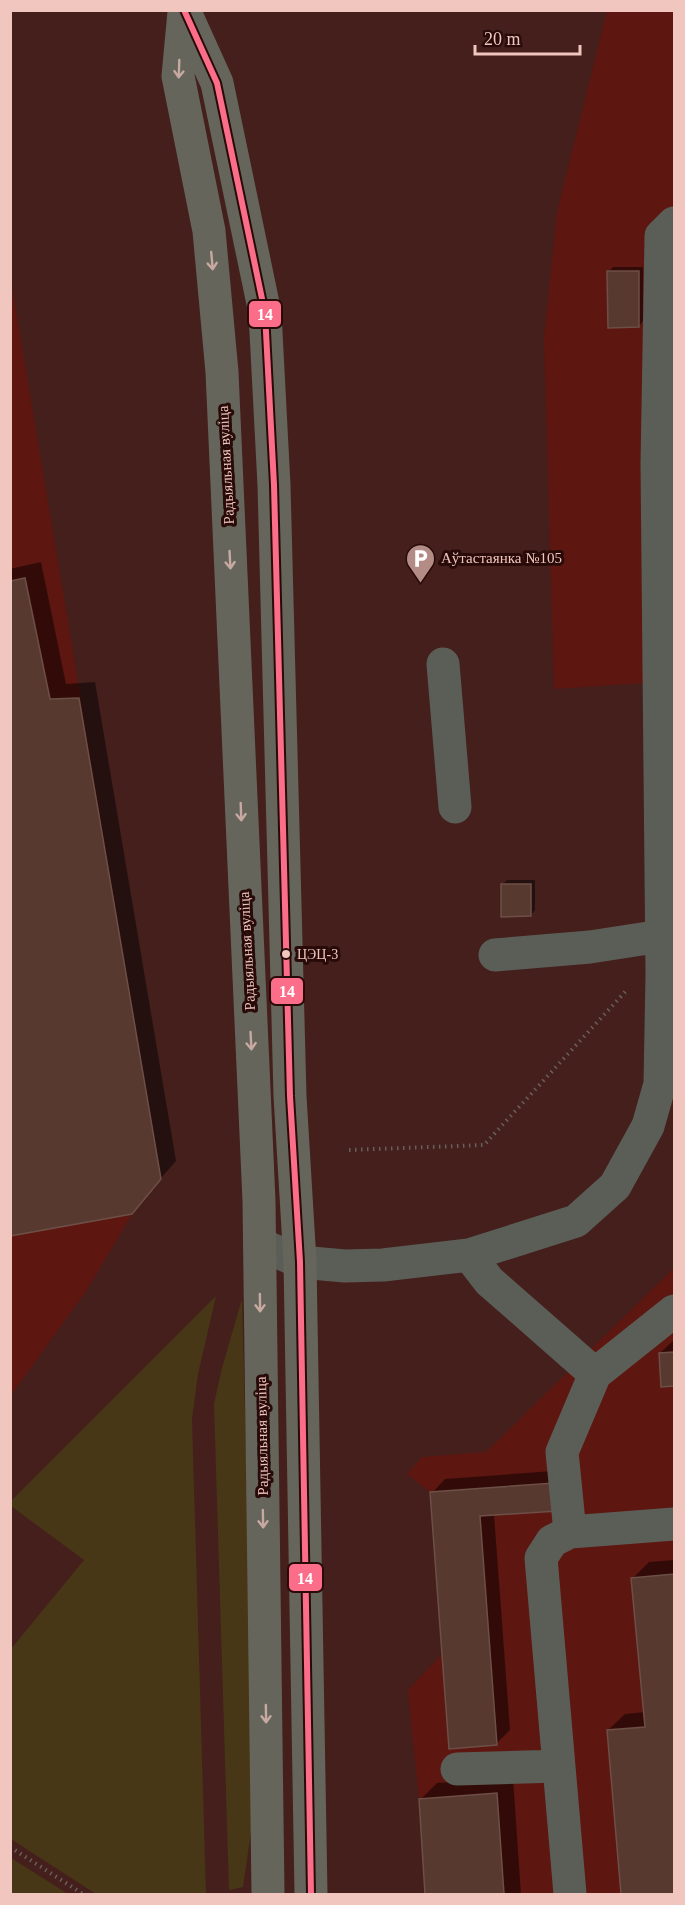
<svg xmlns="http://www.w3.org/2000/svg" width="685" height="1905" font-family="'Times New Roman',serif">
	<rect width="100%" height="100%" fill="#441f1c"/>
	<!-- built -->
	<path fill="#5e1610" d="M 607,11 L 674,11 L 674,681 L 554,689 L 544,338 L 557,212 Z
		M 10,275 L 161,1179 L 132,1214 L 87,1290 L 11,1395 Z
		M 674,1268 L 674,1894 L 425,1894 L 419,1799 L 408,1690 L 442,1654 L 430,1492 L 407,1474 L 422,1457 L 486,1452 Z"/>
	<!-- green -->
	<path fill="#483716" d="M 216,1296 L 198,1374 L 192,1419 L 206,1894 L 96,1894 L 11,1839 L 11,1649 L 84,1560 L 11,1506 L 11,1501 Z
		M 242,1299 L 255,1804 L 243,1887 L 229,1890 L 214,1404 L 222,1368 Z
		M 10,1858 L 11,1858 L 68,1894 L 11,1894 Z"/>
	<!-- shadow -->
	<path fill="#0007" d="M 613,267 L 643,267 L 643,321 L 639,326 L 608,272 Z
		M 41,562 L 66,684 L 95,682 L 176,1161 L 131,1212 L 10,1234 L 10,569 Z
		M 507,880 L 535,880 L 535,910 L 531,915 L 502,885 Z
		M 674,1340 L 674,1384 L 662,1385 L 660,1353 Z
		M 567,1470 L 569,1496 L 494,1514 L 510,1730 L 497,1743 L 432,1493 L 445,1479 Z
		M 674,1560 L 674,1894 L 623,1894 L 608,1730 L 625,1714 L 645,1712 L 633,1578 L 649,1562 Z
		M 513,1778 L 521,1894 L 427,1894 L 421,1799 L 437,1783 Z"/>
	<!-- building -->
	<path fill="#57392f" stroke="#6d4f47" stroke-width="1.5" d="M 607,271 L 639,271 L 639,327 L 608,328 Z
		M 25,578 L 50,699 L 79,698 L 161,1179 L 132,1214 L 10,1236 L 10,581 Z
		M 501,884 L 531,884 L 531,916 L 501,917 Z
		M 674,1352 L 674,1386 L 661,1387 L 659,1353 Z
		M 554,1483 L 557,1511 L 480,1516 L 497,1745 L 449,1749 L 430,1492 Z
		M 674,1574 L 674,1894 L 621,1894 L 607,1730 L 645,1727 L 631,1578 Z
		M 497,1793 L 504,1894 L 425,1894 L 419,1799 Z"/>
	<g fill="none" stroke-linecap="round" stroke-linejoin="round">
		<!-- path -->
		<path stroke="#68605b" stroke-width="4" stroke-dasharray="1.5 4.5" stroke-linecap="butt" d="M 319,953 L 343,952
			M 349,1150 L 484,1145 L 626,991
			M 10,1847 L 83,1894"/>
		<!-- minor -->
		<path stroke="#5b5e57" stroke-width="33" d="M 443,664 L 455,807
			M 495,955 L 590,947 L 661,936
			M 662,974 L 657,464 L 661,236 L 674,223
			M 260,1244 L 300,1262 L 345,1266 L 383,1265 L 469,1255 L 576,1221 L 615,1186 L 648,1126 L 660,1084 L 662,974 L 674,967
			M 469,1255 L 489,1281 L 595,1374
			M 570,1532 L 562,1452 L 595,1374 L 674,1311
			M 457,1769 L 559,1766
			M 570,1894 L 541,1558 L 552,1541 L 570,1532 L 674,1524"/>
		<!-- major -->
		<path stroke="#65655c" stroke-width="33" d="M 184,10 L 217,83 L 265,313 L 274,485 L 290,1096 L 300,1262 L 311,1894
			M 184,12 L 178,76 L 209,231 L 222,372 L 259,1201 L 268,1894"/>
		<defs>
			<path id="bus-1" d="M 184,10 L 217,83 L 265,313 L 274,485 L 290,1096 L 300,1262 L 311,1894"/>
		</defs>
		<!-- bus-1 casing -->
		<use href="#bus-1" stroke="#280b08" stroke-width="10"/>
		<!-- bus-1 -->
		<use href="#bus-1" stroke="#fb6d88" stroke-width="6"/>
	</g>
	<!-- one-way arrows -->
	<defs><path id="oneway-shaft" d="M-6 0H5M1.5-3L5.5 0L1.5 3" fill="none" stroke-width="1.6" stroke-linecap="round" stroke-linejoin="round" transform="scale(1.5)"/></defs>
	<g stroke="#c7a9a1">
		<use href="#oneway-shaft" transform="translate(179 69) rotate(92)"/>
		<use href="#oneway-shaft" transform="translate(212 261) rotate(85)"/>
		<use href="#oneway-shaft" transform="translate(230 560) rotate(87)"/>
		<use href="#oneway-shaft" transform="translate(241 812) rotate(88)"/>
		<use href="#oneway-shaft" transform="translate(251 1041) rotate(87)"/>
		<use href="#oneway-shaft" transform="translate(260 1303) rotate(89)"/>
		<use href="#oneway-shaft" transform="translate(263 1519) rotate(89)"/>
		<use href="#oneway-shaft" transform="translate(266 1714) rotate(89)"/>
	</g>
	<!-- icons -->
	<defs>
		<symbol id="parking-pin" viewBox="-11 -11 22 30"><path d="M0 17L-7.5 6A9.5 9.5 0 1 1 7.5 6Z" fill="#b48c86" stroke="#280b08"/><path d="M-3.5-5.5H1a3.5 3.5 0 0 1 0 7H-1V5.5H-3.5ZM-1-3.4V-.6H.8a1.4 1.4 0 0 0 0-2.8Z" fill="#fff"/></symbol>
	</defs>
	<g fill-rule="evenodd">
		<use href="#parking-pin" x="404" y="542" width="33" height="45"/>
	</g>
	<!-- markers -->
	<circle fill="#f1c6bf" stroke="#280b08" stroke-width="2" cx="286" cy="954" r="5"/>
	<g text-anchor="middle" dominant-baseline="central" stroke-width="6" stroke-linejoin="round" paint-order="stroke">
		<!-- bus labels -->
		<g font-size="14" fill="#f1c6bf" stroke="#280b08" text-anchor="start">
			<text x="297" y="954">ЦЭЦ-3</text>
		</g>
		<!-- street labels -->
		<g font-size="15" fill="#f1c6bf" stroke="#280b08">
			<text transform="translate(226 465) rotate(-93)">Радыяльная вуліца</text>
			<text transform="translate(247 951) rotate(-93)">Радыяльная вуліца</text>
			<text transform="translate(262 1436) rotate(-91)">Радыяльная вуліца</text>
		</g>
		<!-- poi labels -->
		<g font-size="15" fill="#f1c6bf" stroke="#280b08" text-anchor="start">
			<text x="441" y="558">Аўтастаянка №105</text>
		</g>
	</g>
	<g stroke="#280b08" stroke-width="2">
		<rect x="248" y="300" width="34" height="28" rx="6" fill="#fb6d88"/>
		<rect x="270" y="977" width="34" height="28" rx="6" fill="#fb6d88"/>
		<rect x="288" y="1563" width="35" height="29" rx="6" fill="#fb6d88"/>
	</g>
	<g font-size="16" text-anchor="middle" font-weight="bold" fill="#fff">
		<text x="265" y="320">14</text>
		<text x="287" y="997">14</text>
		<text x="305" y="1584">14</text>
	</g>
	<!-- border -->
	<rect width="685" height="1905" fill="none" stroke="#f1c6bf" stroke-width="24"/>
	<!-- scale -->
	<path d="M475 45v9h105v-9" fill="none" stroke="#f1c6bf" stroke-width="3"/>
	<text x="484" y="45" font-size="18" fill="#f1c6bf" stroke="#280b08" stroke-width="4.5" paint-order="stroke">20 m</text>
</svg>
